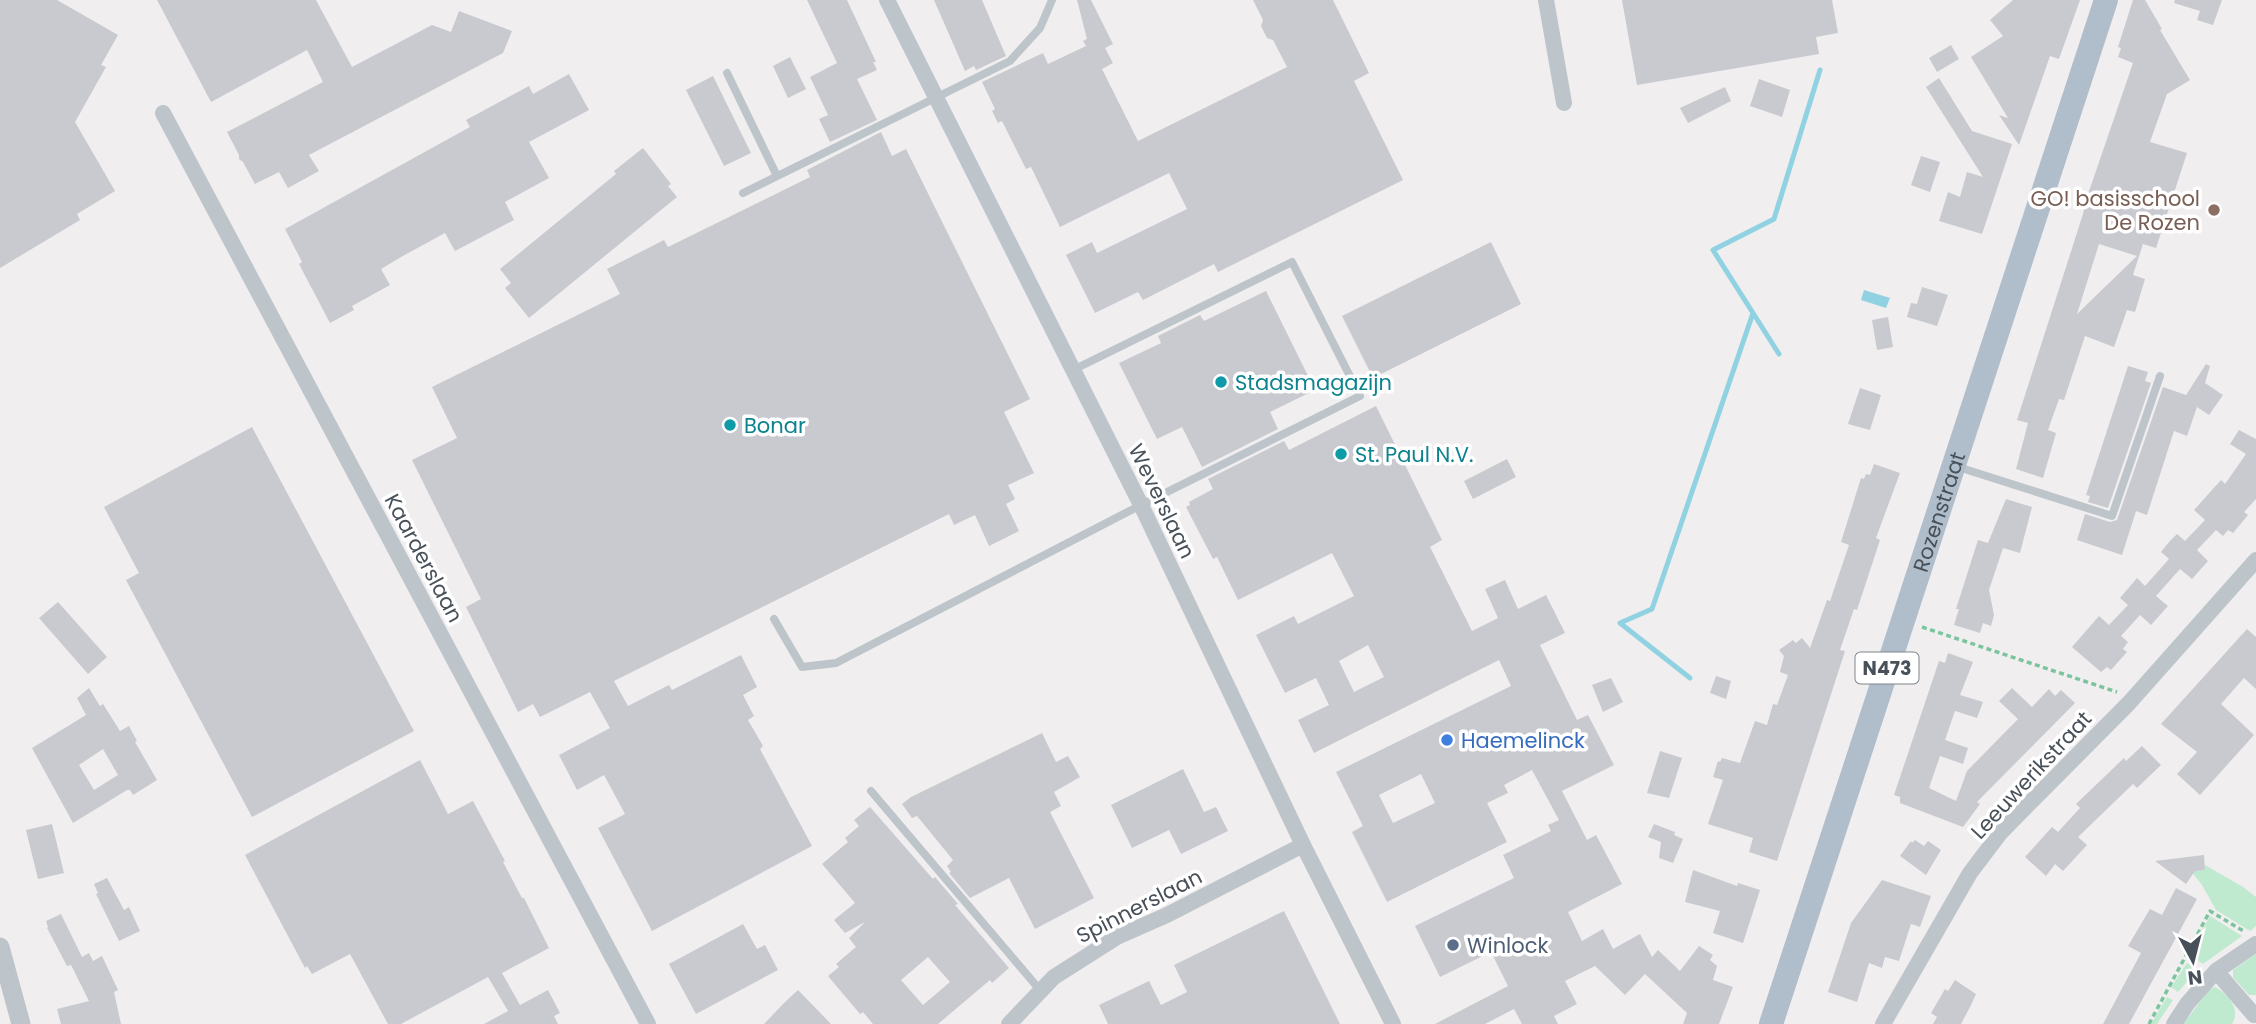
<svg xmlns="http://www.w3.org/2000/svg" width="2256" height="1024" font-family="Poppins,sans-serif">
	<rect width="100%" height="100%" fill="#f0eeee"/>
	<!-- green -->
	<path fill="#c0ead0" d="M 2205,865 L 2243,887 L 2256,897 L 2256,926 L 2250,931 L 2216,910 L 2202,885 L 2191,871 L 2205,870 Z
		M 2210,916 L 2242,936 L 2203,964 L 2189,954 Z
		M 2256,954 L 2256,995 L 2249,995 L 2233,977 L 2233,970 Z
		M 2187,963 L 2197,970 L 2178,992 L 2171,987 Z
		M 2215,987 C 2229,994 2241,1010 2232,1024 L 2183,1024 L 2210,989 Z
		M 2167,997 L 2173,1000 L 2157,1024 L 2151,1024 Z"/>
	<!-- water -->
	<path fill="#91d2e2" d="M 1864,290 L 1890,298 L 1886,308 L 1861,300 Z"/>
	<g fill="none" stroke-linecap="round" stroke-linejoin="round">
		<!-- stream -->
		<path stroke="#91d2e2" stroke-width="5" d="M 1779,354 L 1713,250 L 1774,219 L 1820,70
			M 1690,678 L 1620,623 L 1652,609 L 1753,313"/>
	</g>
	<!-- building -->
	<path fill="#c9cad0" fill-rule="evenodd" d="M 0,0 L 57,0 L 118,35 L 101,65 L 106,67 L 75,122 L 115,191 L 77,214 L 80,220 L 0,268 Z
		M 157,0 L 316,0 L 352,67 L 432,25 L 451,32 L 459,11 L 512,31 L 503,53 L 309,155 L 319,171 L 288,188 L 279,172 L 255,184 L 243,162 L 239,159 L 239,155 L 227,132 L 323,82 L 307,50 L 211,102 Z
		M 807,0 L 847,0 L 876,62 L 873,62 L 877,70 L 857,79 L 877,120 L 830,142 L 819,119 L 828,115 L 810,77 L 837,63 Z
		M 934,0 L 982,0 L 1006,56 L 976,70 L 974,66 L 965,71 Z
		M 1077,0 L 1091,0 L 1113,44 L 1105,48 L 1113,63 L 1102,69 L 1138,141 L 1287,67 L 1273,40 L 1267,38 L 1261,26 L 1263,20 L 1253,0 L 1333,0 L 1369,73 L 1354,81 L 1403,180 L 1218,272 L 1214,264 L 1143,300 L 1138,292 L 1095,313 L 1066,255 L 1092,242 L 1097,253 L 1187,209 L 1169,173 L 1060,227 L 1031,167 L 1026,169 L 1002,121 L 998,123 L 992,111 L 995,109 L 982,82 L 1043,53 L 1048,64 L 1086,46 L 1083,41 L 1087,39 Z
		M 1622,0 L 1832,0 L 1838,33 L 1816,37 L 1819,54 L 1637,85 Z
		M 2013,0 L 2080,0 L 2059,59 L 2050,56 L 2019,145 L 1999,115 L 2008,118 L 1971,57 L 2003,36 L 1990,20 Z
		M 2133,0 L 2145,0 L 2162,29 L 2160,30 L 2190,80 L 2167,94 L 2150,142 L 2187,153 L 2156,248 L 2143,244 L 2133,275 L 2145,279 L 2135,312 L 2127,310 L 2114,347 L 2085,336 L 2064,400 L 2059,399 L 2048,430 L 2056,433 L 2043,478 L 2016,469 L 2028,423 L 2017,420 L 2083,214 L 2085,203 L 2133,63 L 2118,57 L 2121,48 L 2118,47 ZM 2099,244 L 2137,256 L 2077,314 Z
		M 2175,0 L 2222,0 L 2213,25 L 2197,20 L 2200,11 L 2174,3 Z
		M 1951,45 L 1959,59 L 1937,72 L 1929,58 Z
		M 790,57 L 806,89 L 788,98 L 773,66 Z
		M 569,74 L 589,110 L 529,142 L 549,178 L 505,202 L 514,220 L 455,251 L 445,233 L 401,257 L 381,269 L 390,285 L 352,306 L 354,310 L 330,323 L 299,264 L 302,262 L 285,229 L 470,127 L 466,120 L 529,86 L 533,94 Z
		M 713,76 L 751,153 L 724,166 L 686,90 Z
		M 1939,78 L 1972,131 L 2012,144 L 1982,234 L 1939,221 L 1948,192 L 1960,197 L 1967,172 L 1983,177 L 1926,87 Z
		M 1759,79 L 1790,90 L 1782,117 L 1750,106 Z
		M 1725,87 L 1731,101 L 1688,123 L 1680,108 Z
		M 881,132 L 892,156 L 906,149 L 1030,399 L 1004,412 L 1034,473 L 1008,485 L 1015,499 L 1006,504 L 1019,531 L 989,546 L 975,515 L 954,525 L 949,514 L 614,681 L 628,706 L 669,685 L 672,690 L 741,655 L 757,687 L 743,695 L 754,716 L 748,720 L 763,746 L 760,749 L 812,846 L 652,931 L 598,828 L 625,814 L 604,775 L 577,790 L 559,755 L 610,728 L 590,692 L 540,717 L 533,704 L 518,712 L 466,607 L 481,599 L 412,460 L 457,438 L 432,387 L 620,294 L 607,269 L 664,240 L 668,247 L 810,177 L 807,170 Z
		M 643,148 L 671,184 L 668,186 L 677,197 L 529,318 L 505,288 L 511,283 L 500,269 L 616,174 L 614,171 Z
		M 1921,156 L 1940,162 L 1930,192 L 1911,185 Z
		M 1491,242 L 1521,304 L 1373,378 L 1342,316 Z
		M 1922,287 L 1948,295 L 1937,326 L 1907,317 L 1911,303 L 1917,304 Z
		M 1266,291 L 1315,390 L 1270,412 L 1278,429 L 1202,467 L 1182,427 L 1157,439 L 1119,363 L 1161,343 L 1158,336 L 1200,315 L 1204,321 Z
		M 1888,317 L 1893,347 L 1877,350 L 1872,320 Z
		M 2206,364 L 2210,366 L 2205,383 L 2223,395 L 2209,415 L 2197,407 L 2187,436 L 2174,431 L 2147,515 L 2136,511 L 2122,555 L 2077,540 L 2085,514 L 2110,522 L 2117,520 L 2163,387 L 2186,395 Z
		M 2128,366 L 2148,372 L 2145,381 L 2151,383 L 2108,508 L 2088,502 L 2090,496 L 2086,495 Z
		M 1860,388 L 1881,395 L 1870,430 L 1848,424 Z
		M 1376,406 L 1442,540 L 1430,547 L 1472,631 L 1498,618 L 1485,589 L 1505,580 L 1518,609 L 1546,595 L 1565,633 L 1540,645 L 1577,720 L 1588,715 L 1614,765 L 1562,791 L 1587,840 L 1596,835 L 1622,884 L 1568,912 L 1582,941 L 1603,929 L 1613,949 L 1640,934 L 1652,957 L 1658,950 L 1680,971 L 1699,946 L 1713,955 L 1710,960 L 1717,966 L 1713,980 L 1733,987 L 1719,1024 L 1683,1024 L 1687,1013 L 1645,974 L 1625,995 L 1595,966 L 1565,981 L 1577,1004 L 1554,1016 L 1558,1024 L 1522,1024 L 1514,1009 L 1485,1024 L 1435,1024 L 1508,986 L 1491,952 L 1440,977 L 1415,926 L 1514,878 L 1503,855 L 1551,831 L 1548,825 L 1559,820 L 1532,770 L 1504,785 L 1508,793 L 1487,803 L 1507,842 L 1387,902 L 1352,832 L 1363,826 L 1336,772 L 1511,686 L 1499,660 L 1314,753 L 1298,720 L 1329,705 L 1316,678 L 1285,693 L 1256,635 L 1294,616 L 1298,624 L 1354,596 L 1332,553 L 1238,600 L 1217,557 L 1213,559 L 1186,507 L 1190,505 L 1189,502 L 1213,489 L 1208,479 L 1284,441 L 1289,450 ZM 1368,645 L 1384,677 L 1354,692 L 1339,661 ZM 1421,774 L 1435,803 L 1393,823 L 1379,795 Z
		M 252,427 L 414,731 L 252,817 L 126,580 L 139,573 L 104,507 Z
		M 2239,430 L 2256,439 L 2256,499 L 2244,512 L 2248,515 L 2233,533 L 2228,530 L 2223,536 L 2216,530 L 2197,550 L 2208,561 L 2192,579 L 2180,569 L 2156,596 L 2168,606 L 2151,625 L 2140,615 L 2121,636 L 2128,642 L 2123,649 L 2127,652 L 2111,670 L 2107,667 L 2101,672 L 2072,647 L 2099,616 L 2109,625 L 2128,605 L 2120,598 L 2137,578 L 2145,586 L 2169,559 L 2161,552 L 2169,542 L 2177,534 L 2185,541 L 2205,520 L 2194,510 L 2221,480 L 2225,484 L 2246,454 L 2230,444 Z
		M 1507,459 L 1516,477 L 1473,499 L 1464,481 Z
		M 1874,464 L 1900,473 L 1876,538 L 1880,540 L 1857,610 L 1854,609 L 1840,650 L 1845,651 L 1777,861 L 1749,852 L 1753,838 L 1708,824 L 1723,780 L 1713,777 L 1718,761 L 1720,762 L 1722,758 L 1740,763 L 1755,721 L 1767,725 L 1773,704 L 1777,705 L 1788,675 L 1780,672 L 1784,656 L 1779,650 L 1793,640 L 1796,643 L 1802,638 L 1810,648 L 1827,600 L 1830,601 L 1849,545 L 1841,542 L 1861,478 L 1864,479 L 1866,474 L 1870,475 Z
		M 2006,499 L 2032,507 L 2020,553 L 2003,548 L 1989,590 L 1994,615 L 1991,626 L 1983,623 L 1980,633 L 1954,625 L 1959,609 L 1956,609 L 1978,540 L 1988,543 Z
		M 58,602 L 107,657 L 88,674 L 39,618 Z
		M 2247,629 L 2256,637 L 2256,689 L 2244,678 L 2221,704 L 2254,735 L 2200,795 L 2177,774 L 2197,752 L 2161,724 Z
		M 1948,653 L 1973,662 L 1960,695 L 1983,702 L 1977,718 L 1955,711 L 1945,740 L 1968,748 L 1963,764 L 1940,756 L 1929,788 L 1956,801 L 1967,771 L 2018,719 L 1999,701 L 2012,688 L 2032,707 L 2049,689 L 2055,696 L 2061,690 L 2075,703 L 1977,802 L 1980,804 L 1963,827 L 1900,803 L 1900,797 L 1894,795 L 1939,661 L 1945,663 Z
		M 1716,676 L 1731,681 L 1726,699 L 1710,693 Z
		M 1611,678 L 1623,702 L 1603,712 L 1592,685 Z
		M 89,688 L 100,706 L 103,704 L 120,731 L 129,726 L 137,741 L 135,742 L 157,780 L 133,795 L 130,790 L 127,790 L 73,823 L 32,748 L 86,715 L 77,698 ZM 103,749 L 118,775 L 94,790 L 79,765 Z
		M 1042,733 L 1056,762 L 1068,756 L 1080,777 L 1054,792 L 1061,806 L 1050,812 L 1094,898 L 1035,929 L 1009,878 L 970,898 L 949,873 L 951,872 L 947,866 L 953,860 L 917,816 L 912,818 L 902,804 L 911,797 Z
		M 2142,746 L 2161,765 L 2137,788 L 2133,784 L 2078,837 L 2087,845 L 2063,871 L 2055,864 L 2046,876 L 2025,857 L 2052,827 L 2058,832 L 2080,808 L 2076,804 L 2124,758 L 2126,761 Z
		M 1660,751 L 1682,758 L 1669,798 L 1647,793 Z
		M 420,760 L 448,814 L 473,801 L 505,861 L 503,862 L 522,898 L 524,898 L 549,948 L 502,973 L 520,1005 L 548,990 L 560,1013 L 554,1016 L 558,1024 L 484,1024 L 508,1011 L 488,977 L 401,1024 L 388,1024 L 350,954 L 312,974 L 307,966 L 305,968 L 245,855 Z
		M 1183,769 L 1204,812 L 1216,807 L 1228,831 L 1181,854 L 1169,830 L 1132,848 L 1111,805 Z
		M 870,807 L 933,879 L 935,877 L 958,904 L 955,905 L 1009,968 L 992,983 L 990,980 L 938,1024 L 873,1024 L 863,1012 L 860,1014 L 828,976 L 839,967 L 836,964 L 856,947 L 849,938 L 865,922 L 845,933 L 834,920 L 855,903 L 822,864 L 848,842 L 845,838 L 859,826 L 854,820 ZM 928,957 L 950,982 L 923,1005 L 901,980 Z
		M 52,824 L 64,873 L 38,879 L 26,830 Z
		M 1654,824 L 1675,832 L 1674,835 L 1683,839 L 1673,863 L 1659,858 L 1661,842 L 1648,837 Z
		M 1915,840 L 1924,846 L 1928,841 L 1941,850 L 1926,875 L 1900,856 L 1911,841 L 1912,843 Z
		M 2204,855 L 2205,870 L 2195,871 L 2186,884 L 2155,861 Z
		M 1693,870 L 1737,886 L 1738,883 L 1760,890 L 1743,943 L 1713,933 L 1720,911 L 1685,902 Z
		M 107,878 L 124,910 L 129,907 L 140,931 L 119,941 L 96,894 L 98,893 L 94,884 Z
		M 1882,880 L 1931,896 L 1920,927 L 1911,924 L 1899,961 L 1885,957 L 1882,968 L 1869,963 L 1857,1002 L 1828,992 L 1851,923 Z
		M 2176,888 L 2197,899 L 2129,1024 L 2103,1024 L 2141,953 L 2128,946 L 2150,909 L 2162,915 Z
		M 1284,911 L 1340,1024 L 1108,1024 L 1099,1005 L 1149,981 L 1161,1005 L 1187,992 L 1174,965 Z
		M 61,914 L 82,957 L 89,953 L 93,961 L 102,956 L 118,990 L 114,992 L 121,1024 L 61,1024 L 57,1009 L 89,1001 L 71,965 L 67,966 L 47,928 L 48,927 L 46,921 Z
		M 743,924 L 757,949 L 765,945 L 778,970 L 696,1014 L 669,964 Z
		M 1955,980 L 1976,994 L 1970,1007 L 1961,1024 L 1933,1024 L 1937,1017 L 1931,1013 L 1945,989 L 1948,991 Z
		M 798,990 L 831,1024 L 764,1024 L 785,1002 Z"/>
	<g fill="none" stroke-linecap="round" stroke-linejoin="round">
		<!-- path -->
		<path stroke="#7cc49f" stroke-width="3.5" stroke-dasharray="5 3.5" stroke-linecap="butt" d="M 1922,627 L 2117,692
			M 2149,1024 L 2210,911 L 2245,932"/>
		<!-- service -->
		<path stroke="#bdc5cb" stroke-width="8" d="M 727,73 L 777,176
			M 743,193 L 1010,61 L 1040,28 L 1052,0
			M 1955,466 L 2112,516 L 2160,376
			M 774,619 L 802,667 L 836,663 L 1141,505 L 1360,396 L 1292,262 L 1073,370
			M 871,791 L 1040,990"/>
		<!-- minor -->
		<path stroke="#bdc5cb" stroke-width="16" d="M 887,0 L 1141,505 L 1303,845 L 1393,1024
			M 1546,0 L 1564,103
			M 163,113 L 648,1024
			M 2216,971 L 2254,1015
			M 1009,1024 L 1054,977 L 1117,937 L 1167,915 L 1303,845
			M 1883,1024 L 1970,873 L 2001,832 L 2129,703 L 2256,560
			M 2174,1024 L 2187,1004 L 2216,971 L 2256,944"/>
		<!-- tertiary -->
		<path stroke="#bdc5cb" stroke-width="19" d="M 0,947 L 21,1024"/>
		<!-- primary -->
		<path stroke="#b0bdca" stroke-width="24" id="s1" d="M 1771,1024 L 2106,0"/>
	</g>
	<!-- markers -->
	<circle fill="#8d6e63" stroke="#fff" stroke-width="2.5" cx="2214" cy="210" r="7"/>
	<g fill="#0f9aa8" stroke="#fff" stroke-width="2.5">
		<circle cx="1221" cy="382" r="7"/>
		<circle cx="730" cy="425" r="7"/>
		<circle cx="1341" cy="454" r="7"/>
	</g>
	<circle fill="#3f7fe0" stroke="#fff" stroke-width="2.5" cx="1447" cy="740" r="7"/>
	<circle fill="#5c6f8a" stroke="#fff" stroke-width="2.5" cx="1453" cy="945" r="7"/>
	<g text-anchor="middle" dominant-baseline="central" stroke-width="7" stroke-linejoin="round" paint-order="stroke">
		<!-- shield labels -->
		<rect fill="#fff" stroke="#7f858b" stroke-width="2" x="1855.5" y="652.5" width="63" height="31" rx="5"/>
		<g font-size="19" font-weight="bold" fill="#485159">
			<text x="1887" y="668">N473</text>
		</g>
		<!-- education labels -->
		<g font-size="21" fill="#785e54" stroke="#fff" text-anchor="end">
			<text x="2200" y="198">GO! basisschool<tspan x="2200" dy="24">De Rozen</tspan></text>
		</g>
		<!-- culture labels -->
		<g font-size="21" fill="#0d838f" stroke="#fff" text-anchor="start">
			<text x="1235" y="382">Stadsmagazijn</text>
			<text x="744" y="425">Bonar</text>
			<text x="1355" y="454">St. Paul N.V.</text>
		</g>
		<!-- street labels -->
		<g font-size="21" fill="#485159" stroke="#fff">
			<text transform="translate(1162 501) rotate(64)">Weverslaan</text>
			<text stroke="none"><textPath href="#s1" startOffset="539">Rozenstraat</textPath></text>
			<text transform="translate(424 558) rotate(62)">Kaarderslaan</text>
			<text transform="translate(2031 775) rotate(-47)">Leeuwerikstraat</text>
			<text transform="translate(1139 906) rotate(-27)">Spinnerslaan</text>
		</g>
		<!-- shop labels -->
		<g font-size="21" fill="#366cbe" stroke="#fff" text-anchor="start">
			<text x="1461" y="740">Haemelinck</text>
		</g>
		<!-- service labels -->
		<g font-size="21" fill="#4e5e75" stroke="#fff" text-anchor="start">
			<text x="1467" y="945">Winlock</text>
		</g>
	</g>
	<!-- north arrow -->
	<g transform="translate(2193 961) rotate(173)" stroke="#ffffff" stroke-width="5" paint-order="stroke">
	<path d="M0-5L12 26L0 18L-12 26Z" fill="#485159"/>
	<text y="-10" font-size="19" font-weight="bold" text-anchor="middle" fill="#485159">N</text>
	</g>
</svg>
